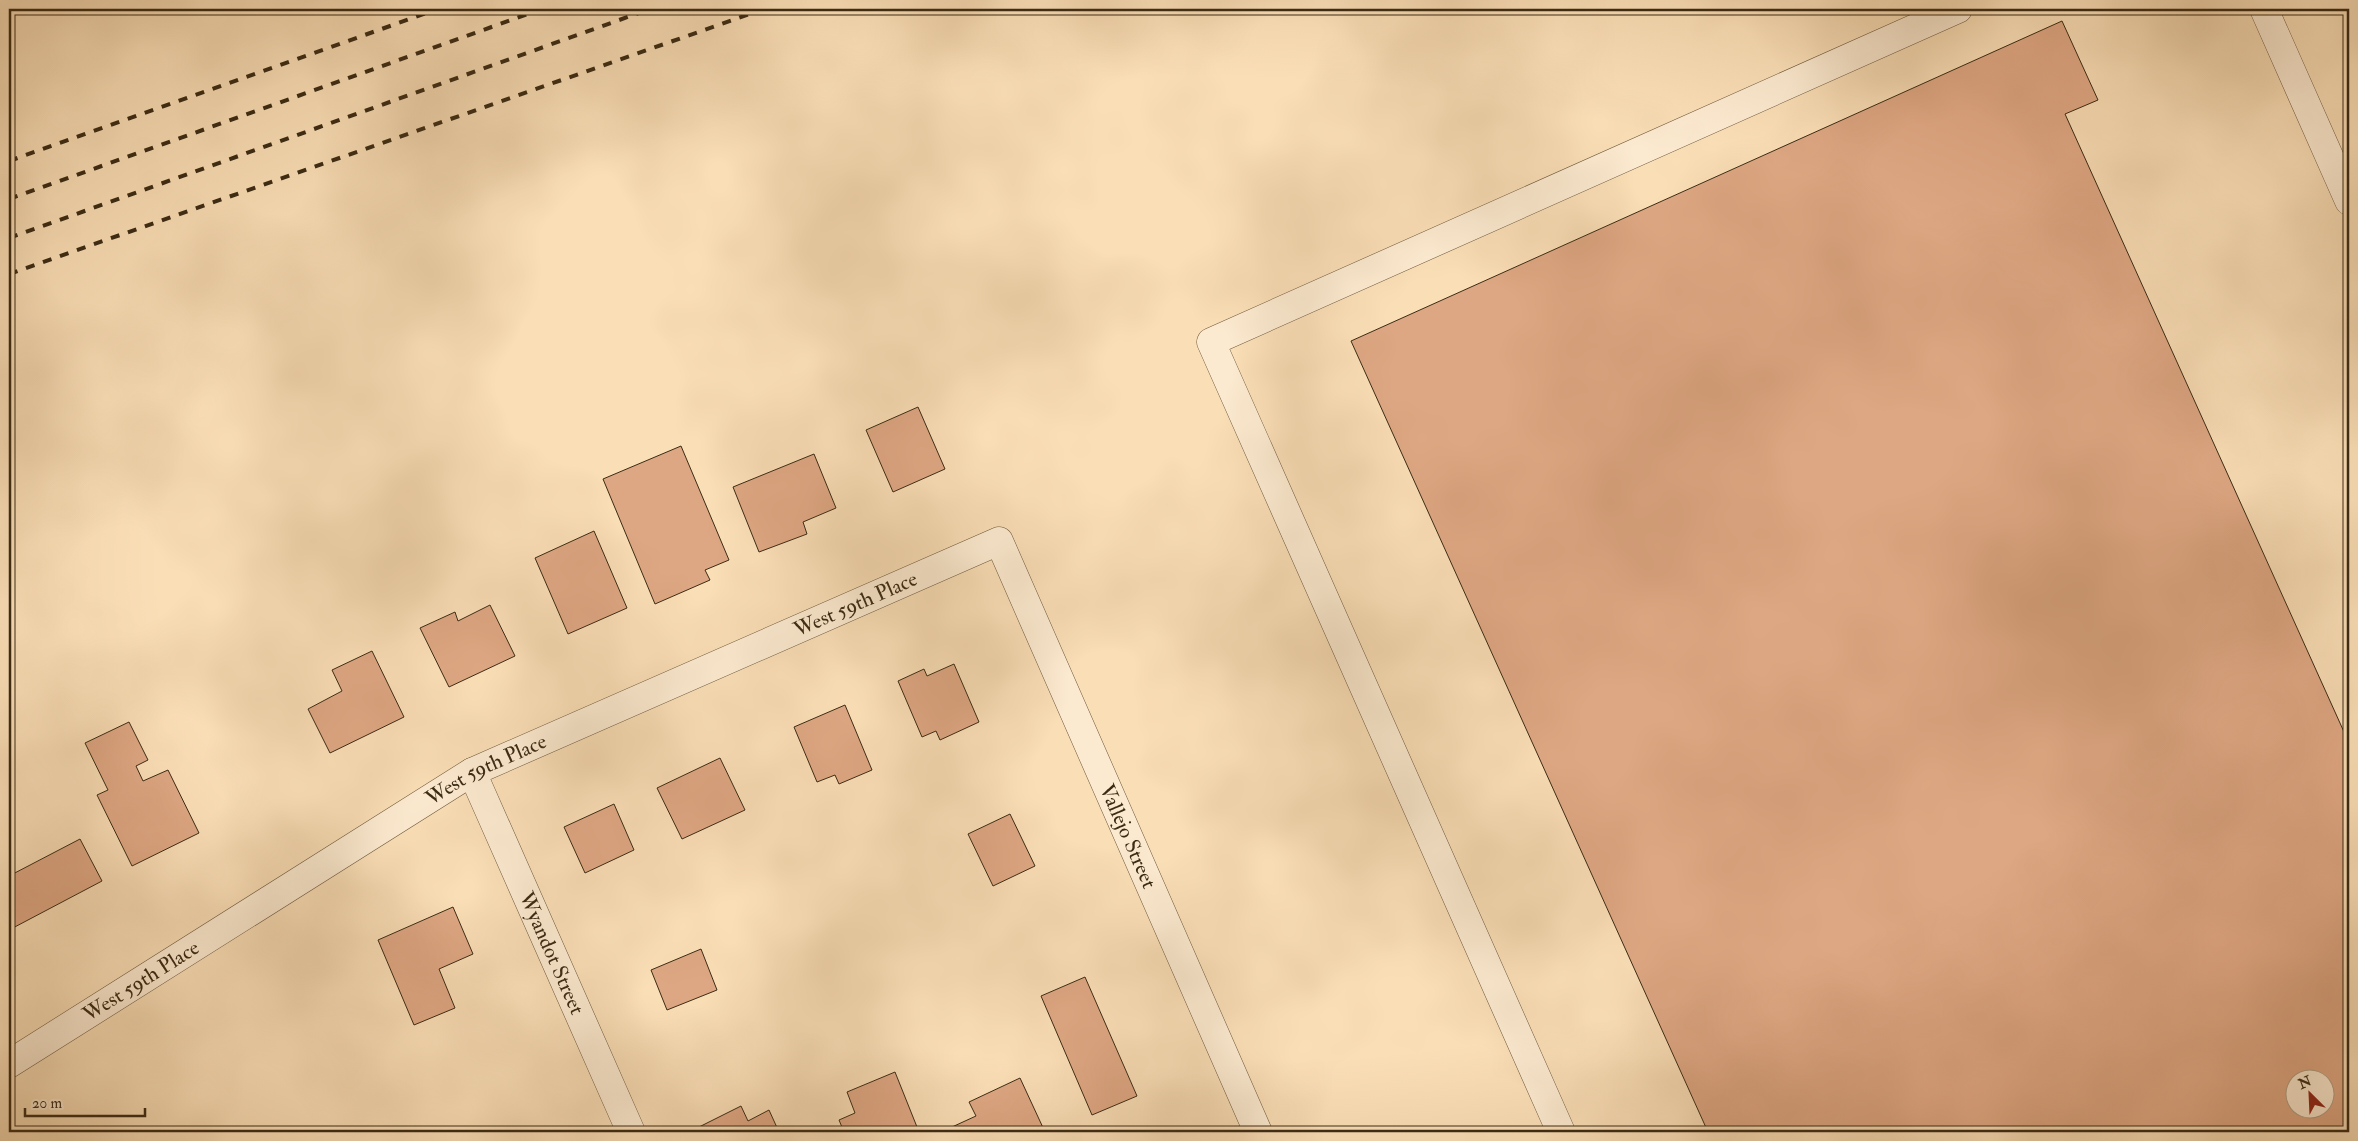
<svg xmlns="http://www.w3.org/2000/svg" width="2358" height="1141" font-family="'IM FELL Double Pica',serif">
	<rect width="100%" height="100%" fill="#fadeb6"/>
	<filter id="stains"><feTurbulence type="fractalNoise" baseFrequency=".004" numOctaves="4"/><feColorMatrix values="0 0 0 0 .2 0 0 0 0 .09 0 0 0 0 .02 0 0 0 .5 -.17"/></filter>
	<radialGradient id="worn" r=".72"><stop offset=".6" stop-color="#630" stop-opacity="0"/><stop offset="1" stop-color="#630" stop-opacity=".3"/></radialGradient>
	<!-- building -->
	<path fill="#dea783" stroke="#3b2b14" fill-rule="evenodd" d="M 2062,21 L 2098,100 L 2065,114 L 2349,743 L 2349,1132 L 1708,1132 L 1351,341 ZM 2296,1078 L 2326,1078 L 2326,1108 L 2296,1108 Z
		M 918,407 L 945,469 L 893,492 L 866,430 Z
		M 681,446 L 729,560 L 705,570 L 710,580 L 655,604 L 603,479 Z
		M 814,454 L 836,508 L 803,522 L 807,534 L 759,552 L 733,487 Z
		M 594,531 L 627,608 L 568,634 L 535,558 Z
		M 490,605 L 515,656 L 449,687 L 420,628 L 455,612 L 458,621 Z
		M 372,651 L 404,717 L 330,753 L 308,709 L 342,691 L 332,670 Z
		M 954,664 L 979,722 L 940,740 L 936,731 L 922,737 L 898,681 L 924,669 L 927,676 Z
		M 845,705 L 872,770 L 839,784 L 835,775 L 817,782 L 794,727 Z
		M 129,722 L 148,760 L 136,766 L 143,781 L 168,770 L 199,833 L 132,866 L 97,795 L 108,790 L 85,743 Z
		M 720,758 L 745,810 L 682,839 L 657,788 Z
		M 614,804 L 634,850 L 585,873 L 564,827 Z
		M 1010,814 L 1035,866 L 993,886 L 968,834 Z
		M 80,839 L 102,881 L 9,930 L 9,876 Z
		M 453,907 L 473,954 L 439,969 L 455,1008 L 414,1025 L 378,940 Z
		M 701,949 L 717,990 L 667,1010 L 651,970 Z
		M 1085,977 L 1137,1096 L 1092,1115 L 1041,996 Z
		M 895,1072 L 919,1132 L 844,1132 L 839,1120 L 855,1113 L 847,1092 Z
		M 1020,1078 L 1045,1132 L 954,1132 L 952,1127 L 976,1116 L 969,1102 Z
		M 741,1106 L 748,1121 L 769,1110 L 779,1132 L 701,1132 L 699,1127 Z"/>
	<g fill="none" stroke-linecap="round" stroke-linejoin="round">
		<defs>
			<g id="minor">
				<path d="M 2264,9 L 2349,201"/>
				<path id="s1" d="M 472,772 L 631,1132"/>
				<path id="s2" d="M 9,1064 L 472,772 L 999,541 L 1258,1132"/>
				<path d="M 1561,1132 L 1211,342 L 1958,9"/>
			</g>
		</defs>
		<!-- minor casing -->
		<use href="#minor" stroke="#6b583c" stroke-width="29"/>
		<!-- minor -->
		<use href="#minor" stroke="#fcead0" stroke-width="28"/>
		<!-- rail -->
		<path stroke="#3b2b14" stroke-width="4" stroke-dasharray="9 9" stroke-linecap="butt" d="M 9,161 L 438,9
			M 9,199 L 542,9
			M 9,238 L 650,9
			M 9,274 L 764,9"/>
	</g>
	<g text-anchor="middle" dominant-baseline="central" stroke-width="4.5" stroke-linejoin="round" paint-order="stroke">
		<!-- street labels -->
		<g font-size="21" fill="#3b2b14" stroke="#fcead0">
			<text stroke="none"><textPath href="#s2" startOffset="966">West 59th Place</textPath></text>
			<text stroke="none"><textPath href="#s2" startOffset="561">West 59th Place</textPath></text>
			<text stroke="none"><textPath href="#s2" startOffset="1445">Vallejo Street</textPath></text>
			<text stroke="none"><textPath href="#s1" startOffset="198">Wyandot Street</textPath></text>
			<text stroke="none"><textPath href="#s2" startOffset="156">West 59th Place</textPath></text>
		</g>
	</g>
	<!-- margin -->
	<rect width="2358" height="1141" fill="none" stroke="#fadeb6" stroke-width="30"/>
	<rect x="10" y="10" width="2338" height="1121" fill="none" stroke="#3b2b14" stroke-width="2.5"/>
	<rect x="15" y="15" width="2328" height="1111" fill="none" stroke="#3b2b14"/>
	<!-- north arrow -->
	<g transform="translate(2310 1094) rotate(336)"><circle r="24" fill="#fcead0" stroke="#af9e85"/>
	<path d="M0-4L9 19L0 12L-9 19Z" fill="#8f2418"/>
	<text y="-8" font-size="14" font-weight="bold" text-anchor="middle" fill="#3b2b14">N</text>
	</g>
	<!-- scale -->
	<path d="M25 1108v8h120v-8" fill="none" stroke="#3b2b14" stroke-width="2.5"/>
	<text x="32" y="1108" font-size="15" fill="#3b2b14" stroke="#fcead0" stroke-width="4" paint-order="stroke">20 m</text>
	<rect width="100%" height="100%" filter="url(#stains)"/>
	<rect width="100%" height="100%" fill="url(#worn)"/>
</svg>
